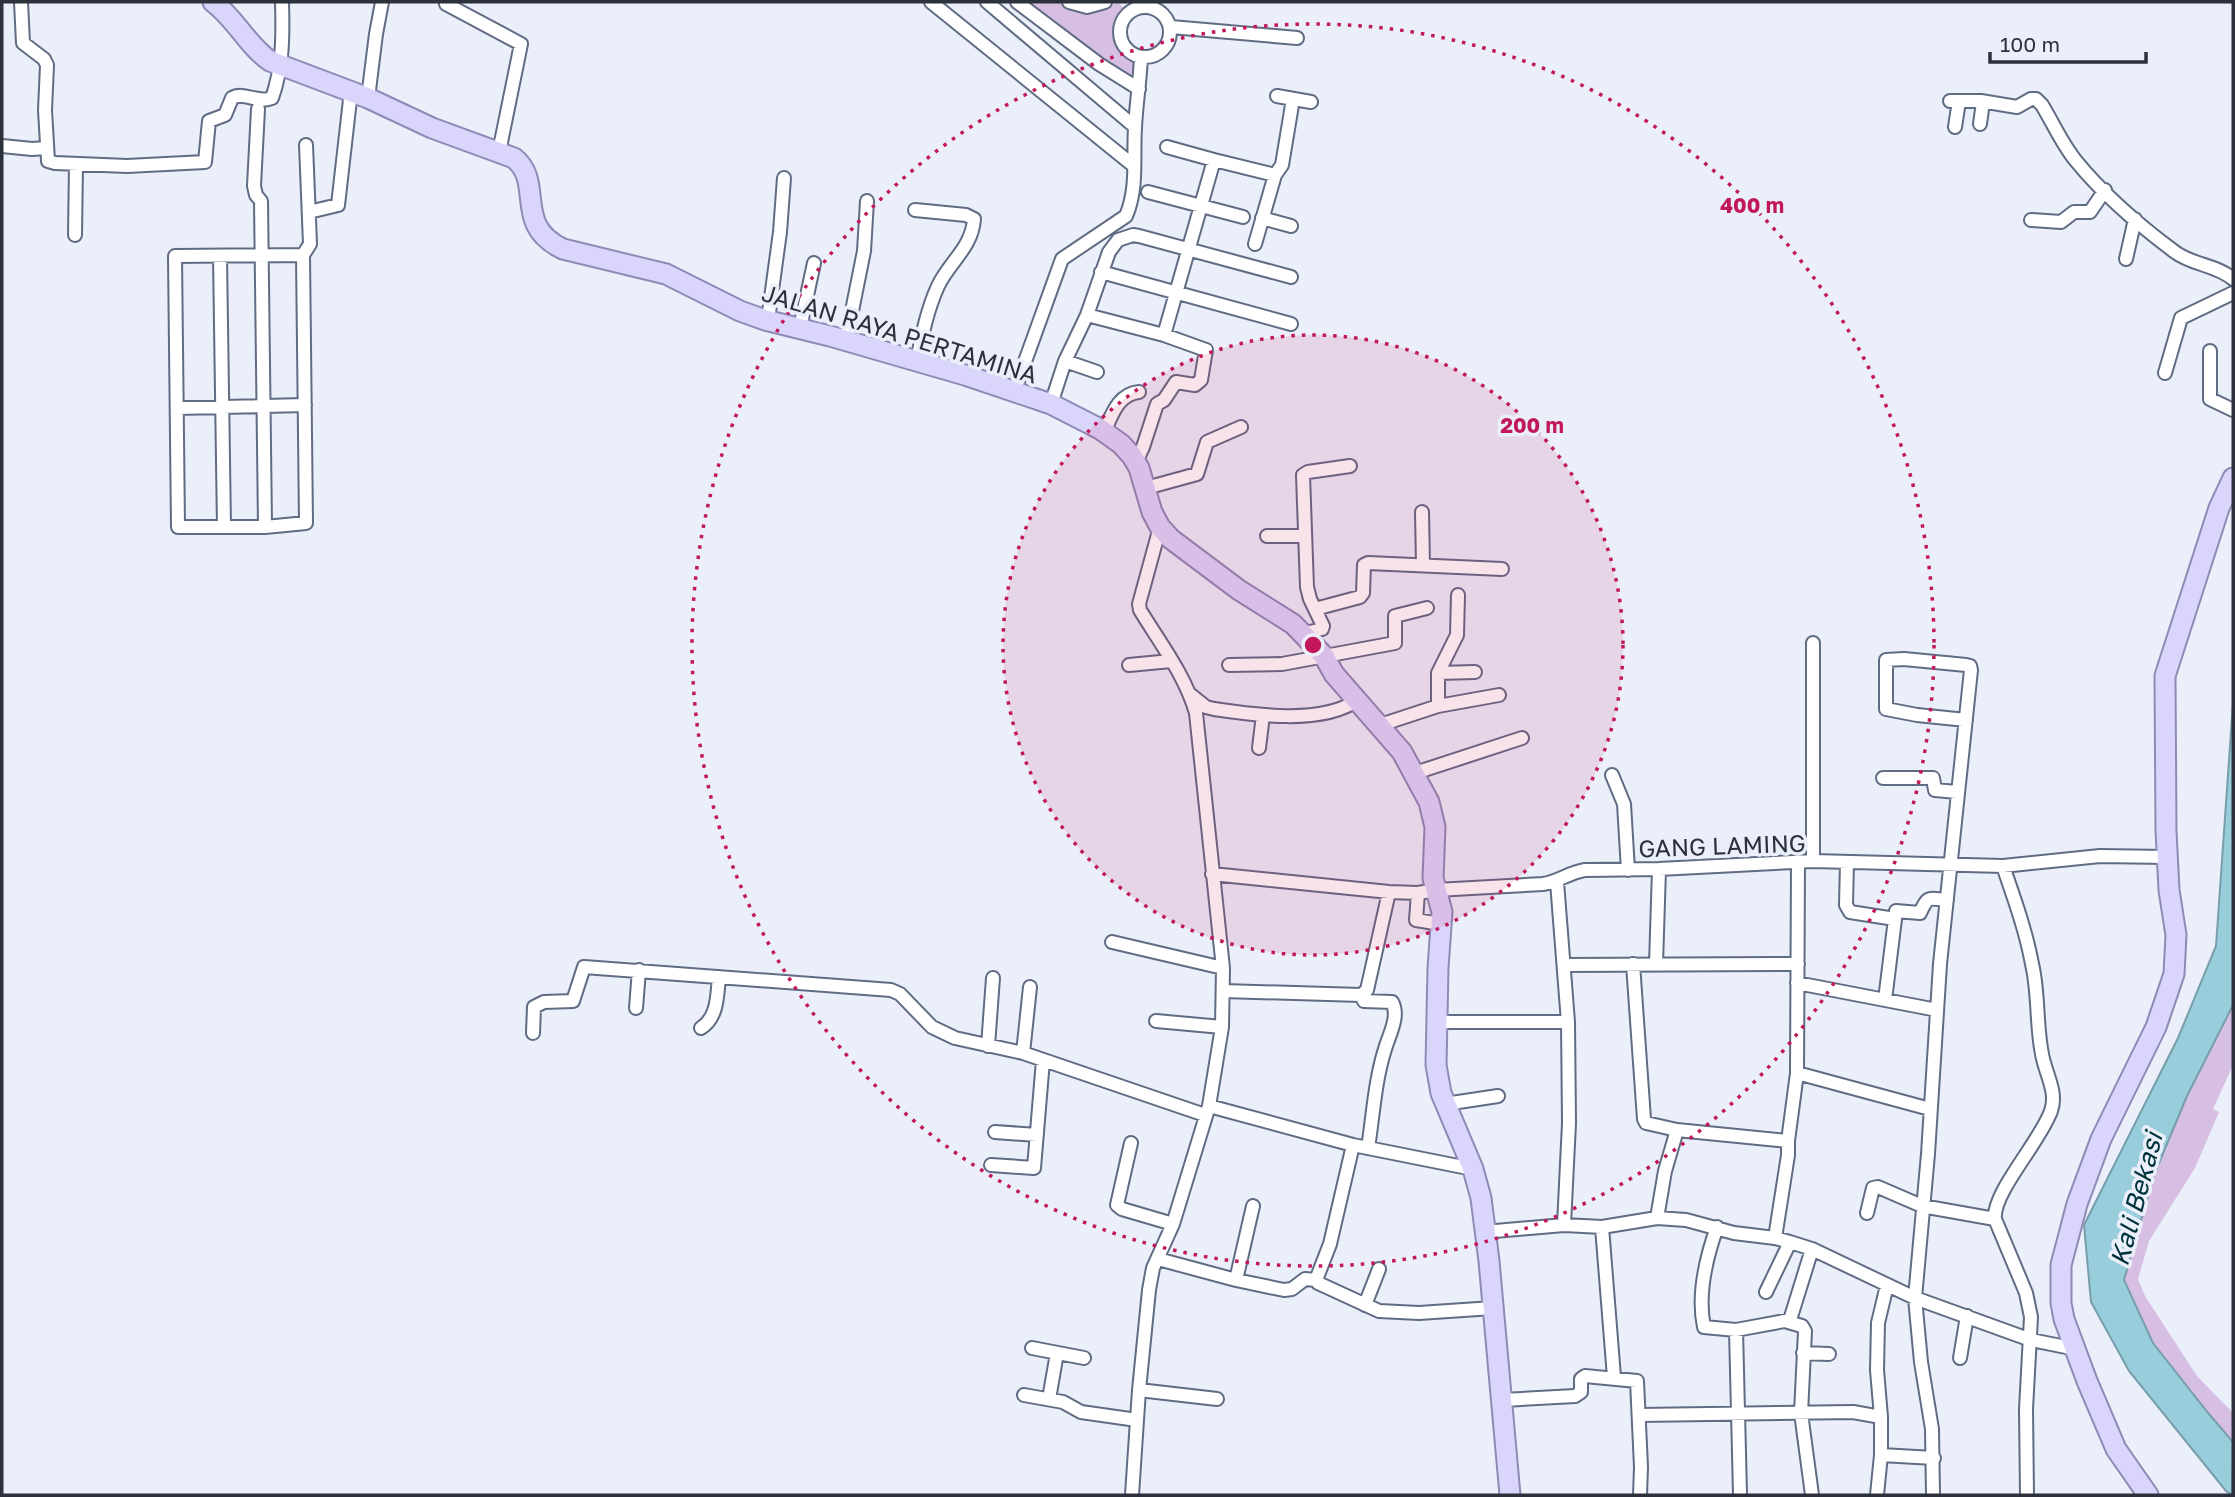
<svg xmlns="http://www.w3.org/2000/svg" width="2235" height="1497" font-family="'Golos Text',sans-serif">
	<rect width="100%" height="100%" fill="#eaeffa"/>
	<!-- green -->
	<path fill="#d7bfe3" d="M 1026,2 L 1058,2 L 1083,13 L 1101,11 L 1118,2 L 1124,9 C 1122,13 1116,19 1114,24 C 1110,41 1123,55 1136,62 L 1136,77 L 1103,60 Z
		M 2233,1005 L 2233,1065 L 2213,1109 L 2219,1112 L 2195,1168 L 2149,1241 L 2138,1279 L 2145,1296 L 2197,1376 L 2233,1413 L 2233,1442 L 2209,1414 L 2153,1343 L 2124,1280 L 2153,1175 L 2187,1096 Z"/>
	<!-- water -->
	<path fill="#98cddb" stroke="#789eab" stroke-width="2" d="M 2233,703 L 2233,1005 L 2187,1096 L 2154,1175 L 2124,1280 L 2153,1343 L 2209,1414 L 2233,1442 L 2232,1495 L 2226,1491 L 2129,1371 L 2091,1302 L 2084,1225 L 2178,1038 L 2216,946 Z"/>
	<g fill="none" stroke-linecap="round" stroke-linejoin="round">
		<defs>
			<path id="street" d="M 21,2 L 23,43 L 44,59 L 47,65 L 45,110 L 48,161 L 55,163 L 127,166 L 205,162 L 209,121 L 225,115 L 232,98 C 244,91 258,104 272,98 C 283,67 283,35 282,2
				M 931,2 L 1134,166
				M 987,2 L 1135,127
				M 1017,2 L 1099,64 L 1139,89
				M 1069,2 L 1087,7 L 1105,2
				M 446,4 L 521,44 L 499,152
				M1120 32a25 25 0 1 1 50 0a25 25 0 1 1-50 0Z
				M 1171,27 L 1297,38
				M 1277,96 L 1311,102
				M 368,98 L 376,34 L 382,2
				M 1950,101 L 1981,101 L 2017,107 L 2031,99 L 2036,99 L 2042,105 C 2053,123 2062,144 2076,161 C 2103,194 2140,226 2175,252 C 2192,265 2217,265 2233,279
				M 258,109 L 254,186 L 256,195 L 261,201 L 265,527
				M 1980,124 L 1983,102
				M 1955,127 L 1959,101
				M 2,146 L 32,149 L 46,148
				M 1167,147 L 1214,160
				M 1148,192 L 1243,217
				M 915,210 L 966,215 L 974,219 C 972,248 949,262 938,286 C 927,310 922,336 917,361
				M 309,212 L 338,205 L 351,91
				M 1262,218 L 1291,226
				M 2031,220 L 2061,222 L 2074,212 L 2090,212 L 2105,190
				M 75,235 L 76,164
				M 1255,244 L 1275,175
				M 303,255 L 175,256 L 178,527 L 265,527 L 306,523 L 303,255 L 310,244 L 306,145
				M 220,256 L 224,527
				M 2126,259 L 2135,219
				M 1101,272 L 1291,324
				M 1087,315 L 1164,335
				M 768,320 L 780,232 L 784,178
				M 800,328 L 814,263
				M 846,341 L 864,251 L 867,201
				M 2210,351 L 2210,399 L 2233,410
				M 1065,361 L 1097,372
				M 2165,373 L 2181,318 L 2233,293
				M 1014,392 L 1062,259 L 1126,216 C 1138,188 1133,158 1135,128 C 1136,105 1140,81 1141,57
				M 1051,404 L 1065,361 L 1087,315 L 1109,252 L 1118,240 L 1133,235 L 1139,236 L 1291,277
				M 177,408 L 305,405
				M 1104,432 C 1112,415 1118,394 1139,392
				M 1136,462 L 1143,447 L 1157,404 L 1164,400 L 1176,382 L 1195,385 L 1201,380 L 1206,350 L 1164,335 L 1214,160 L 1275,175 L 1282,165 L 1293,99
				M 1146,488 L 1197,474 L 1207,442 L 1241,427
				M 1422,512 L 1423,565
				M 1267,536 L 1305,536
				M 1315,609 L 1360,597 L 1363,593 L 1364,565 L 1368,563 L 1502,569
				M 1302,634 L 1322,629 L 1323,626 L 1310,599 L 1307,587 L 1303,475 L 1308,472 L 1350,466
				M 1129,665 L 1171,661
				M 1229,665 L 1282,664 L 1395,643 L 1395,616 L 1427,608
				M 1438,673 L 1475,672
				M 1191,695 L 1206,707 L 1214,709 C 1254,715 1323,725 1357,700
				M 1438,706 L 1438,673 L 1457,635 L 1458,595
				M 1380,725 L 1438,706 L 1499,695
				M 1259,748 L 1263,715
				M 1415,773 L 1522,738
				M 1612,775 L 1624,804 L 1628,870
				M 1883,778 L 1933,778 L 1935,790 L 1957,792
				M 1813,861 L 1813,643
				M 1847,862 L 1846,905 L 1850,912 L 1895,919 L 1896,911 L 1920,913 C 1928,896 1927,898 1947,900
				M 2003,866 C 2014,898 2026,931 2032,964 C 2039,993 2036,1025 2042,1054 C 2045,1073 2058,1092 2051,1111 C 2040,1142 1992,1193 1995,1219 L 2026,1293 L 2031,1317 L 2026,1409 L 2027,1495
				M 1212,874 L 1389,892 L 1418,893 L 1436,890 L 1543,884 C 1558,882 1570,872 1585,870 L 1659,869 L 1813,861 L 2003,866 L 2100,856 L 2167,857
				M 1557,882 L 1568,1022 L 1569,1123 L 1564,1225
				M 1418,893 L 1416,920 L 1441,924
				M 1112,942 L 1223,968
				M 1633,964 L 1644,1119 L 1646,1123 L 1677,1130 L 1788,1141
				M 1656,964 L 1659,869
				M 1564,965 L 1798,964
				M 1797,983 L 1937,1010
				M 1223,991 L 1361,995 L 1367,990 L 1389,892
				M 1361,995 L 1364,1001 L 1392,1002 C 1400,1016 1389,1035 1385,1049 C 1375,1080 1373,1116 1368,1148
				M 1885,1000 L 1895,919
				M 636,1008 L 639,970
				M 1156,1021 L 1222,1027
				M 1437,1022 L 1568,1022
				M 701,1028 C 718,1017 717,996 719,977
				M 533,1033 L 534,1007 L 544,1002 L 573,1001 L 584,967 L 891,990 L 900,994 L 932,1027 L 955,1038 L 1023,1053 L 1205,1115
				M 988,1046 L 993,978
				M 1023,1053 L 1030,987
				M 1797,1073 L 1930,1109
				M 1445,1104 L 1498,1096
				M 1209,1106 L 1353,1145 L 1473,1169
				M 995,1132 L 1037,1135
				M 1131,1143 L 1117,1205 L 1122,1209 L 1173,1224
				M 991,1165 L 1034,1168 L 1043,1060
				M 1867,1213 L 1873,1188 L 1878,1187 L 1922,1206 L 1995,1219
				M 1657,1218 L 1665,1171 L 1677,1130
				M 1602,1227 L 1614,1377
				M 1717,1227 C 1706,1258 1697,1294 1704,1327 L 1736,1330 L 1790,1320 L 1812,1249
				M 1484,1232 L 1564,1225 L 1602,1227 L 1657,1218 L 1686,1220 L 1734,1233 L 1775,1238 L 1790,1242 L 1812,1249 L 1915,1298 L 2031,1340 L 2076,1349
				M 1775,1238 L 1788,1155 L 1788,1141 L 1797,1073 L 1798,863
				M 1158,1259 L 1236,1280 L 1284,1290 L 1292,1289 L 1305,1279 L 1316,1280 L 1318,1283 L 1379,1311 L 1419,1313 L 1493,1308
				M 1236,1280 L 1253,1206
				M 1316,1280 L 1330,1244 L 1353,1145
				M 1766,1292 L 1790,1242
				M 1365,1305 L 1379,1269
				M 1788,1322 L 1802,1326 L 1805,1331 L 1801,1413 L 1812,1495
				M 1736,1330 L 1740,1494
				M 1032,1348 L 1084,1358
				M 1803,1353 L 1829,1354
				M 1960,1358 L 1967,1316
				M 1139,1390 L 1217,1399
				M 1024,1395 L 1063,1402 L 1081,1412 L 1137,1420
				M 1049,1399 L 1057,1353
				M 1503,1400 L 1575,1396 L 1581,1392 L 1581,1379 L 1585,1376 L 1637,1381 L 1641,1467 L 1640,1495
				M 1639,1415 L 1853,1412 L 1881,1417
				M 1881,1455 L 1934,1458
				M 1132,1495 L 1139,1390 L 1149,1290 L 1153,1268 L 1173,1224 L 1209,1106 L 1222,1027 L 1223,968 L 1196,713 C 1185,675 1160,643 1140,610 L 1139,604 L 1160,527
				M 1877,1495 L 1881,1455 L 1881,1417 L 1877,1370 L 1878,1323 L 1887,1285
				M 1933,1495 L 1932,1429 L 1921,1362 L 1915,1298 L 1928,1154 L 1940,964 L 1971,670 L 1970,666 L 1966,665 L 1904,659 L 1886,660 L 1886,709 L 1917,715 L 1966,720"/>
			<path id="primary" d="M 213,2 C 235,18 247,45 270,61 L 368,98 L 432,128 L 514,158 C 545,183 512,225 563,249 L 666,274 L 740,311 L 765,320 L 830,336 L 965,375 L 1051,404 L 1100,429 L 1121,444 L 1132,456 L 1139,468 L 1152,512 L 1160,527 L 1171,539 L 1239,590 L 1293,624 L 1324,656 L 1334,674 L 1402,752 L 1429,802 L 1435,827 L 1433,878 L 1442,912 L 1438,968 L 1436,1065 L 1441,1093 L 1473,1169 L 1481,1198 L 1489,1261 L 1510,1495
				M 2148,1495 L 2116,1449 L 2087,1381 L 2064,1319 L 2061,1303 L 2061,1265 L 2077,1204 L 2101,1139 L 2156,1027 L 2174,974 L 2176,935 L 2169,890 L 2166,831 L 2165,676 L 2219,508 L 2233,478"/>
		</defs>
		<!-- street casing -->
		<use href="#street" stroke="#606c83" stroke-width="16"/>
		<!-- primary casing -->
		<use href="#primary" stroke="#8e8ab6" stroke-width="23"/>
		<!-- street -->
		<use href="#street" stroke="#fff" stroke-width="12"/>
		<!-- primary -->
		<use href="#primary" stroke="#dad6fb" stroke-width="19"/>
	</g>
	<!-- distance rings -->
	<circle cx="1313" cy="645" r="310" fill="#c2185b" fill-opacity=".12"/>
	<g fill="none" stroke="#c2185b" stroke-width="3.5" stroke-dasharray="3.5 7">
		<circle cx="1313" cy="645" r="310"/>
		<circle cx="1313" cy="645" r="621"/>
	</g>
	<g text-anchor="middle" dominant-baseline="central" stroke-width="7" stroke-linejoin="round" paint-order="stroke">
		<!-- street labels -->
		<g font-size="24" fill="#2c313b" stroke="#eaeffa">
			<text transform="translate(900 333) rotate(17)">JALAN RAYA PERTAMINA</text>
			<text transform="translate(1722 845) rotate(-2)">GANG LAMING</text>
		</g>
		<!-- water labels -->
		<g font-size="26" font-style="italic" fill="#00323c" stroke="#eaeffa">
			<text transform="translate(2136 1199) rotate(-75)">Kali Bekasi</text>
		</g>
	</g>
	<circle cx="1313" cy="645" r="10" fill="#c2185b" stroke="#eaeffa" stroke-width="3.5"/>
	<g font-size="21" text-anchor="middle" font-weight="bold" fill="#c2185b" stroke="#eaeffa" stroke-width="7" stroke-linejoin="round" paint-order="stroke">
		<text x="1752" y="213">400 m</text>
		<text x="1532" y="433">200 m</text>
	</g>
	<!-- border -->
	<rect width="2235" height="1497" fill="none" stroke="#2c313b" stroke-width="7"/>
	<!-- scale -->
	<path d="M1990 52v10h156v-10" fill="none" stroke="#2c313b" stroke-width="3.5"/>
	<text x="2000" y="52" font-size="21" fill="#2c313b" stroke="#eaeffa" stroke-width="5" paint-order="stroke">100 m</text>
</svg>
